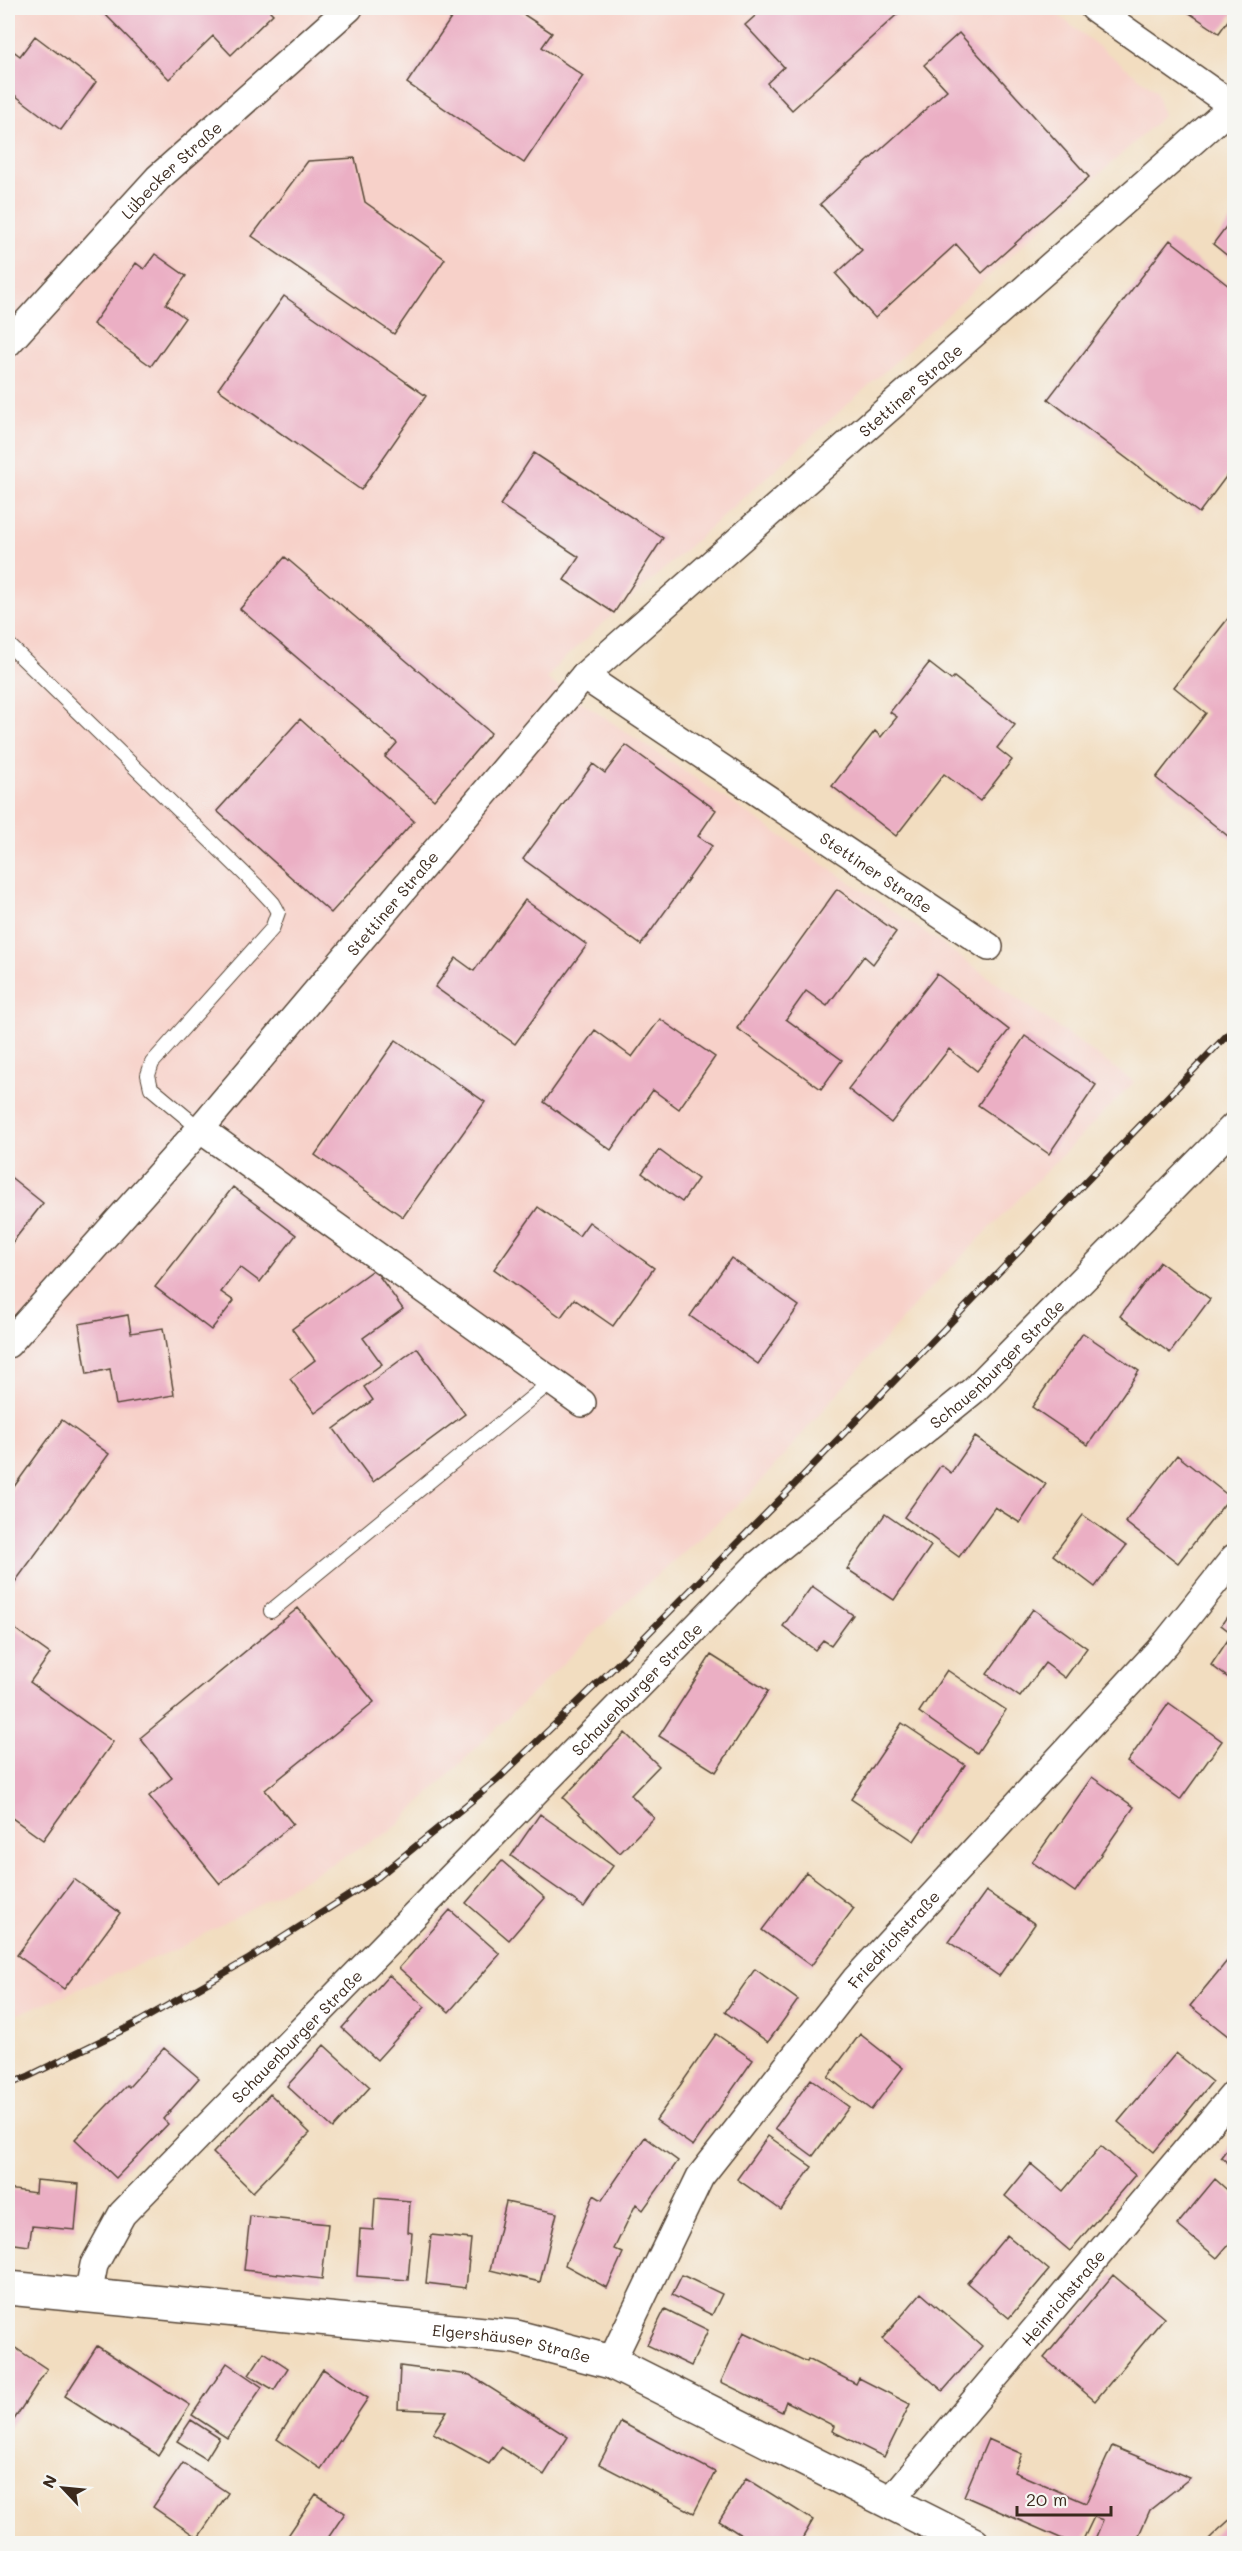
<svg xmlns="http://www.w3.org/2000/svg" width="1242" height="2551" font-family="Mali,sans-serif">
	<rect width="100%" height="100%" fill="#f6f6f2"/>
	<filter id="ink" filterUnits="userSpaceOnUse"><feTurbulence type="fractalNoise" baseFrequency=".0167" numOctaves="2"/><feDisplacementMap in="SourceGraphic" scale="12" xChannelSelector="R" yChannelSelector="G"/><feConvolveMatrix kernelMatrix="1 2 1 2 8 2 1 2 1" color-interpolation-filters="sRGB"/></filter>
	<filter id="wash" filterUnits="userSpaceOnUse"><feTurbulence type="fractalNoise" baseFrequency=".008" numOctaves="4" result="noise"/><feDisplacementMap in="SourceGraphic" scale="24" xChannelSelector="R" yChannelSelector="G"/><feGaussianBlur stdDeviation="1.35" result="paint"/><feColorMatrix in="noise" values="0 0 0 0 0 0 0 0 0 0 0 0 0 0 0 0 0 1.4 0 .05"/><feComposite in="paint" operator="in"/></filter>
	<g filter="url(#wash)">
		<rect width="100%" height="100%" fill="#f2ddc0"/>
		<!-- built -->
		<path fill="#f7d1c9" d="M 8,8 L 1049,8 L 1156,91 L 1163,116 L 906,352 L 559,663 L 547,679 L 938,941 L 1134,1082 L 919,1300 L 750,1494 L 622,1606 L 391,1831 L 179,1948 L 8,2018 Z"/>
		<g id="blocks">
			<!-- building -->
			<path fill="#ebafc4" d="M 99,8 L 267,8 L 273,14 L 231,55 L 213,36 L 169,79 Z
				M 458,8 L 482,8 L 490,13 L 494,8 L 514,8 L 552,33 L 542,47 L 583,76 L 524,163 L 407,83 Z
				M 764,8 L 904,8 L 792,110 L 767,83 L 784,67 L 745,25 Z
				M 1182,8 L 1234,8 L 1234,12 L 1219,33 Z
				M 959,33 L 1089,177 L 982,273 L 956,244 L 875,318 L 836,274 L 862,250 L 820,204 L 947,90 L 924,65 Z
				M 35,36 L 96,82 L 61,130 L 8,90 L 8,47 L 20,56 Z
				M 355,158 L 365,202 L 445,259 L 394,334 L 252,236 L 308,161 Z
				M 1234,216 L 1234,261 L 1213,244 Z
				M 1170,240 L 1234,290 L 1234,466 L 1199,513 L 1048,399 Z
				M 155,254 L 186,276 L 166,304 L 185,318 L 151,366 L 93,324 L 136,263 L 144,269 Z
				M 284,296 L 426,396 L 361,490 L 218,389 Z
				M 534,453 L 663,538 L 614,613 L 564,580 L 579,557 L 500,505 Z
				M 285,557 L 491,733 L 434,800 L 385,757 L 397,743 L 240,609 Z
				M 1234,611 L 1234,841 L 1156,778 L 1206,713 L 1174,687 Z
				M 929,663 L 951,680 L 954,677 L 1015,725 L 997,748 L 1012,760 L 980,801 L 944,774 L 896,836 L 832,786 L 875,731 L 881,737 L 897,717 L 890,712 Z
				M 300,719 L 414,821 L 331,913 L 217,811 Z
				M 626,745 L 716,810 L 698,836 L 712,846 L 641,945 L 523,859 L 593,764 L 605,773 Z
				M 837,889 L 896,932 L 873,964 L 864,956 L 827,1006 L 806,991 L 786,1019 L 842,1060 L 821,1089 L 737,1028 Z
				M 525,900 L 587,945 L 515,1044 L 435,987 L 456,958 L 474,971 Z
				M 937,974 L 1009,1030 L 977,1071 L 949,1049 L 891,1123 L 848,1089 Z
				M 660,1019 L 715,1057 L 679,1109 L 653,1090 L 611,1150 L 544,1102 L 595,1030 L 632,1057 Z
				M 1025,1036 L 1096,1085 L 1049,1154 L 978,1105 Z
				M 396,1040 L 485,1102 L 403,1217 L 315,1155 Z
				M 659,1150 L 698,1179 L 682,1202 L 642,1173 Z
				M 8,1175 L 43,1203 L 8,1248 Z
				M 233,1187 L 296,1235 L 260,1282 L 240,1267 L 221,1292 L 234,1301 L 211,1330 L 155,1287 Z
				M 538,1207 L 579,1236 L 589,1222 L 654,1268 L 613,1326 L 574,1299 L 561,1317 L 494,1269 Z
				M 731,1258 L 799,1306 L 758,1364 L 690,1316 Z
				M 1160,1262 L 1210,1299 L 1170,1353 L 1120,1316 Z
				M 374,1269 L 403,1309 L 363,1338 L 382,1364 L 315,1413 L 290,1379 L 315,1360 L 292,1329 Z
				M 128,1315 L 131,1333 L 163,1328 L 174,1395 L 116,1405 L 110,1369 L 87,1374 L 79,1324 Z
				M 1083,1333 L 1139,1371 L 1088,1445 L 1032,1407 Z
				M 417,1348 L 465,1414 L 373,1482 L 334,1429 L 373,1400 L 364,1387 Z
				M 62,1420 L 109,1454 L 15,1582 L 8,1576 L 8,1495 Z
				M 975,1437 L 1046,1484 L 1020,1523 L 995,1507 L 959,1557 L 904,1517 L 941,1465 L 951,1473 Z
				M 1177,1455 L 1230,1497 L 1178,1563 L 1125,1522 Z
				M 885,1514 L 931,1546 L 894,1600 L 847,1569 Z
				M 1083,1515 L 1126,1546 L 1095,1587 L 1053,1555 Z
				M 812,1586 L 853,1615 L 831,1645 L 823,1640 L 815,1650 L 783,1626 Z
				M 1234,1607 L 1234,1635 L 1221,1625 Z
				M 298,1608 L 374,1702 L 265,1790 L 293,1824 L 220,1884 L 149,1796 L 172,1778 L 140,1738 Z
				M 1033,1609 L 1087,1648 L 1065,1678 L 1045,1663 L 1020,1697 L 987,1674 Z
				M 8,1624 L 50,1654 L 30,1682 L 113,1742 L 43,1840 L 8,1815 Z
				M 1232,1634 L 1234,1636 L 1234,1682 L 1211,1665 Z
				M 711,1655 L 768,1691 L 716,1772 L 659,1736 Z
				M 947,1670 L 1006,1710 L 977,1753 L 919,1712 Z
				M 1169,1703 L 1222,1741 L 1180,1800 L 1127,1762 Z
				M 902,1723 L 965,1765 L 914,1841 L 851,1799 Z
				M 625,1733 L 659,1766 L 631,1795 L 654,1818 L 620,1853 L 563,1798 Z
				M 1092,1777 L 1134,1807 L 1075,1892 L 1032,1862 Z
				M 540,1814 L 613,1866 L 584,1907 L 511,1856 Z
				M 502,1861 L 545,1898 L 509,1940 L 466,1903 Z
				M 806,1872 L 854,1908 L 811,1966 L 762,1930 Z
				M 74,1879 L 120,1913 L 64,1989 L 17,1955 Z
				M 986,1891 L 1035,1924 L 999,1976 L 949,1942 Z
				M 450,1910 L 500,1954 L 449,2012 L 399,1968 Z
				M 1227,1961 L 1234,1967 L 1233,2040 L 1190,2006 Z
				M 755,1969 L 798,2000 L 768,2042 L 725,2012 Z
				M 389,1975 L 425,2007 L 377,2060 L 342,2028 Z
				M 716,2034 L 753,2060 L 693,2146 L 656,2120 Z
				M 860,2034 L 903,2068 L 871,2110 L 828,2077 Z
				M 324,2045 L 370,2087 L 333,2128 L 287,2086 Z
				M 164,2048 L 199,2078 L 163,2119 L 168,2124 L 116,2178 L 75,2139 L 127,2085 L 129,2087 Z
				M 1176,2053 L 1212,2082 L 1154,2152 L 1118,2122 Z
				M 811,2079 L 849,2107 L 813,2156 L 775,2128 Z
				M 270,2094 L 310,2133 L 253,2192 L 213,2153 Z
				M 768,2136 L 812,2167 L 781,2210 L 737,2179 Z
				M 645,2137 L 678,2161 L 643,2210 L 636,2204 L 614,2249 L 623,2253 L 607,2288 L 565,2265 L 594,2195 L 602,2200 Z
				M 1234,2140 L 1234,2168 L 1221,2157 Z
				M 1101,2146 L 1135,2175 L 1070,2251 L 1005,2196 L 1031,2164 L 1063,2191 Z
				M 1215,2179 L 1234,2196 L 1234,2238 L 1217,2258 L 1177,2225 Z
				M 36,2180 L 79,2184 L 75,2230 L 32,2226 L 29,2246 L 8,2243 L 8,2189 L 35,2193 Z
				M 375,2198 L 410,2201 L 408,2232 L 412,2233 L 408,2280 L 357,2276 L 360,2229 L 373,2230 Z
				M 506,2202 L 557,2213 L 540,2282 L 490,2270 Z
				M 250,2216 L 328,2224 L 322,2279 L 244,2270 Z
				M 431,2235 L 471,2239 L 466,2288 L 426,2283 Z
				M 1007,2235 L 1049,2270 L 1009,2318 L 967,2283 Z
				M 682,2275 L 722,2294 L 712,2315 L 672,2295 Z
				M 1113,2275 L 1164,2318 L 1095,2401 L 1044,2358 Z
				M 921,2293 L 982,2346 L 943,2391 L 882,2339 Z
				M 665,2309 L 708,2330 L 691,2366 L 647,2345 Z
				M 744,2332 L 807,2362 L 808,2359 L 856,2384 L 859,2378 L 910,2404 L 884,2457 L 832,2431 L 834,2426 L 786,2401 L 782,2412 L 721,2382 Z
				M 8,2343 L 47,2369 L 8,2429 Z
				M 97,2346 L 190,2405 L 158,2455 L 65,2396 Z
				M 264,2352 L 288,2368 L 274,2390 L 249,2375 Z
				M 227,2363 L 262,2387 L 227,2438 L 192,2415 Z
				M 400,2366 L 470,2375 L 568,2437 L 544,2475 L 501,2447 L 489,2464 L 433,2433 L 447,2411 L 398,2409 Z
				M 323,2369 L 368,2398 L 321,2469 L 277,2439 Z
				M 191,2420 L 219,2438 L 206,2459 L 177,2441 Z
				M 621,2422 L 715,2472 L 694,2513 L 599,2464 Z
				M 988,2439 L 1022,2454 L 1014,2472 L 1086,2503 L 1112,2446 L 1190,2478 L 1150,2510 L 1135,2544 L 1093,2544 L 1103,2520 L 1094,2517 L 1081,2544 L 1074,2544 L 964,2496 Z
				M 183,2463 L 228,2493 L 198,2538 L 153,2507 Z
				M 746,2478 L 813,2520 L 799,2544 L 755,2544 L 719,2521 Z
				M 316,2494 L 345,2513 L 324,2544 L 290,2544 L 285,2540 Z
				M 1234,2516 L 1234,2544 L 1204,2544 L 1213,2535 Z"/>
		</g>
	</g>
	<g filter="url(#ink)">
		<use href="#blocks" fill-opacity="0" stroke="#564536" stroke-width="1.5"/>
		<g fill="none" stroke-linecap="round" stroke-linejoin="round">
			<defs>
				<path id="lane" d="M 8,644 L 260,889 L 273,903 L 278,912 L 272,929 L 152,1063 L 148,1075 L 151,1088 L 200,1129
					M 271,1611 L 552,1381"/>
				<g id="street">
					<path d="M 1094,8 L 1233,106"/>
					<path id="s1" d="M 8,343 L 158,178 L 349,8"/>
					<path id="s2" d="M 584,676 L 989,947"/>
					<path d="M 200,1129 L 582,1403"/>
					<path id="s3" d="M 8,1344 L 200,1129 L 584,676 L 1234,105"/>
					<path id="s4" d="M 88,2295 L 94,2265 L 122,2214 L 755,1567 L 974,1390 L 1234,1126"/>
					<path id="s5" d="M 611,2362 L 700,2177 L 855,1980 L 1166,1643 L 1234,1558"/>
					<path id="s6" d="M 890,2501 L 1234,2094"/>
				</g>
				<g id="secondary">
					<path id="s7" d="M 8,2288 L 516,2337 L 611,2362 L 973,2544"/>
				</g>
			</defs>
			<!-- lane casing -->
			<use href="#lane" stroke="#564536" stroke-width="16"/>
			<!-- street casing -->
			<use href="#street" stroke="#564536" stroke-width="30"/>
			<!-- secondary casing -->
			<use href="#secondary" stroke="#564536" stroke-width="36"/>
			<!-- lane -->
			<use href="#lane" stroke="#fff" stroke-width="14"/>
			<!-- street -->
			<use href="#street" stroke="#fff" stroke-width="27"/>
			<!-- secondary -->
			<use href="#secondary" stroke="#fff" stroke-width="33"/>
			<defs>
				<path id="rail" d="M 8,2085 L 29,2076 L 135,2024 L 249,1959 L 378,1877 L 497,1780 L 627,1655 L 794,1485 L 1234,1028"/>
			</defs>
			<!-- rail casing -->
			<use href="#rail" stroke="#3b2a1e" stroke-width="7"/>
			<!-- rail -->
			<use href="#rail" stroke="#f6f6f2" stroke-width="4.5" stroke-dasharray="14" stroke-linecap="butt"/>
		</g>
	</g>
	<g text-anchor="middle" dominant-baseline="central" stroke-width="4.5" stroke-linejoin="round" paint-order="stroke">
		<!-- street labels -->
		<g font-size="16" fill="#3b2a1e" stroke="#f6f6f2">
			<text stroke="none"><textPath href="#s1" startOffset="238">Lübecker Straße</textPath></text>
			<text stroke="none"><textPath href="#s3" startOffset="1316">Stettiner Straße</textPath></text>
			<text stroke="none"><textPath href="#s2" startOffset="352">Stettiner Straße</textPath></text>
			<text stroke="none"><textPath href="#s3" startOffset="585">Stettiner Straße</textPath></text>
			<text stroke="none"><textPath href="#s4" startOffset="1310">Schauenburger Straße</textPath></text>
			<text stroke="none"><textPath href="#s4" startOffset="824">Schauenburger Straße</textPath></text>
			<text stroke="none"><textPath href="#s5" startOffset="512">Friedrichstraße</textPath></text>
			<text stroke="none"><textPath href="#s4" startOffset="338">Schauenburger Straße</textPath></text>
			<text stroke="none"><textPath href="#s6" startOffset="267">Heinrichstraße</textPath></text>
			<text stroke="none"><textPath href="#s7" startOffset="507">Elgershäuser Straße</textPath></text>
		</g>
	</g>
	<!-- margin -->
	<rect width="1242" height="2551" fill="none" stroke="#f6f6f2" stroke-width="30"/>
	<!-- north arrow -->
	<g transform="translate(63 2488) rotate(296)" stroke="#f6f6f2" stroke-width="4.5" paint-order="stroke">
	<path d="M0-4.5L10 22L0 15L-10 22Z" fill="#3b2a1e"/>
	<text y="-9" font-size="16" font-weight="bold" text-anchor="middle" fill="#3b2a1e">N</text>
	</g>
	<!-- scale -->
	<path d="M1017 2506v9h94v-9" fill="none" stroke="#3b2a1e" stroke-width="3"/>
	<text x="1026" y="2506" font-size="18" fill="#3b2a1e" stroke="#f6f6f2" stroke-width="4.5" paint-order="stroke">20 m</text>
</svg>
